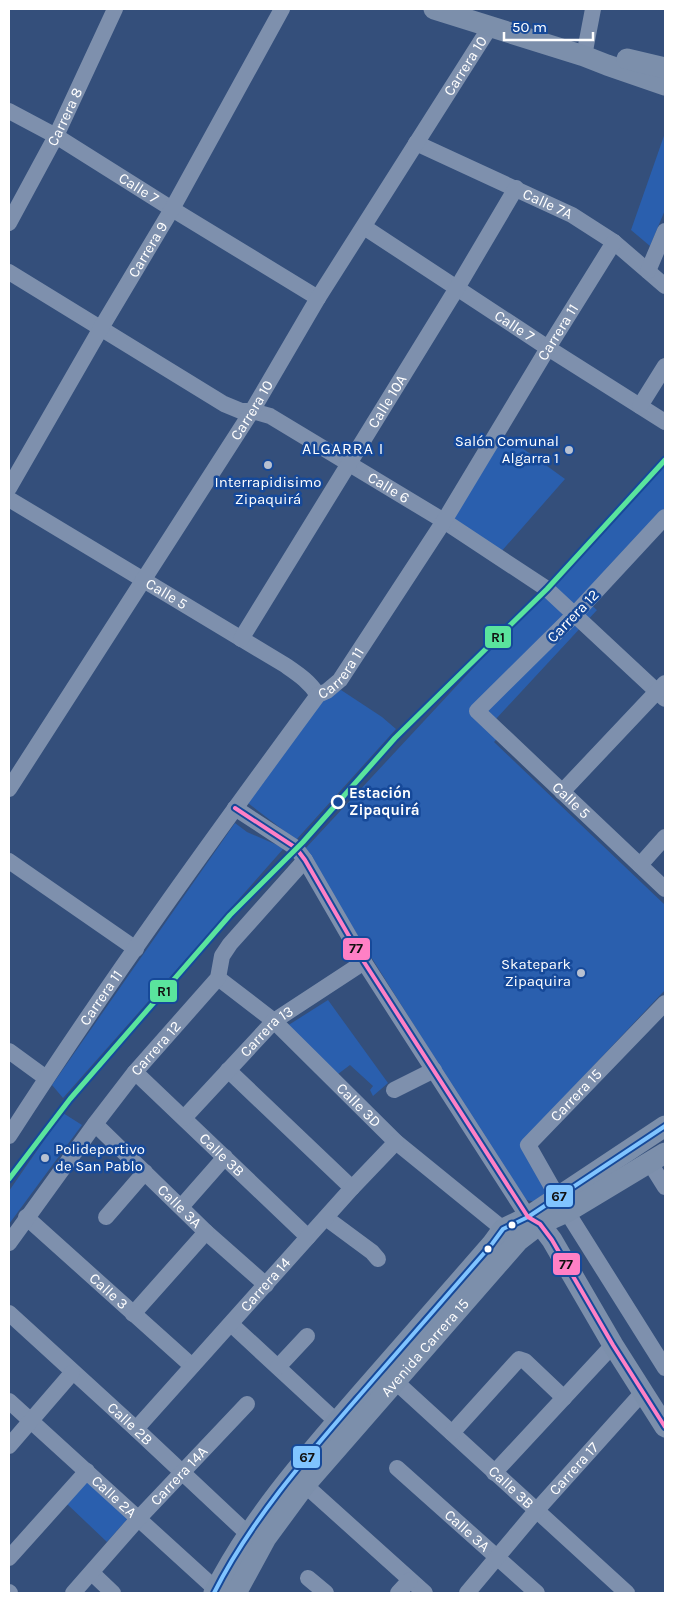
<svg xmlns="http://www.w3.org/2000/svg" width="674" height="1602" font-family="Karla,sans-serif">
	<rect width="100%" height="100%" fill="#344f7b"/>
	<!-- green -->
	<path fill="#2a5fae" d="M 665,133 L 665,210 L 650,246 L 631,230 Z
		M 500,432 L 565,479 L 500,553 L 447,519 Z
		M 665,462 L 665,508 L 582,597 L 597,610 L 495,720 L 505,730 L 494,742 L 665,905 L 665,990 L 562,1099 L 522,1147 L 553,1195 L 535,1202 L 523,1199 L 304,850 Z
		M 341,690 L 382,717 L 396,729 L 296,840 L 248,803 L 319,702 L 330,695 Z
		M 235,823 L 247,832 L 284,848 L 63,1098 L 52,1085 Z
		M 328,1000 L 388,1083 L 373,1096 L 370,1090 L 373,1086 L 350,1065 L 338,1074 L 287,1026 Z
		M 63,1113 L 82,1125 L 9,1224 L 9,1191 Z
		M 87,1481 L 129,1517 L 107,1542 L 66,1503 Z"/>
	<g fill="none" stroke-linecap="round" stroke-linejoin="round">
		<!-- minor -->
		<g stroke="#7e90ad" stroke-width="16">
			<path d="M 584,56 L 593,9"/>
			<path id="s1" d="M 9,111 L 56,136 L 172,209 L 318,298"/>
			<path id="s2" d="M 416,143 L 572,215 L 614,242 L 665,286"/>
			<path id="s3" d="M 9,223 L 56,136 L 115,9"/>
			<path id="s4" d="M 364,227 L 548,348 L 665,422"/>
			<path d="M 648,271 L 665,231"/>
			<path id="s5" d="M 9,272 L 224,404 L 241,411 L 252,411 L 270,416 L 444,521 L 547,589 L 665,699"/>
			<path d="M 640,406 L 665,366"/>
			<path id="s6" d="M 9,488 L 101,328 L 172,209 L 282,9"/>
			<path id="s7" d="M 9,499 L 285,665 C 298,674 309,681 318,695"/>
			<path id="s8" d="M 665,517 L 575,614 L 477,711 L 665,889"/>
			<path id="s9" d="M 241,639 L 457,288 L 516,188"/>
			<path id="s10" d="M 9,789 L 252,411 L 318,298 L 490,27"/>
			<path d="M 562,792 L 665,683"/>
			<path d="M 235,808 L 296,848 L 305,860 L 364,962 L 528,1217"/>
			<path d="M 9,861 L 136,949"/>
			<path d="M 640,865 L 665,837"/>
			<path id="s11" d="M 218,978 L 274,1021 L 396,1142 L 503,1229"/>
			<path d="M 9,1051 L 46,1078"/>
			<path d="M 228,1070 L 352,1188"/>
			<path id="s12" d="M 135,1072 L 308,1237"/>
			<path d="M 394,1090 L 434,1070"/>
			<path id="s13" d="M 184,1118 L 274,1021 L 364,962"/>
			<path id="s14" d="M 95,1124 L 206,1232 L 266,1285"/>
			<path id="s15" d="M 9,1136 C 106,985 212,839 318,695 L 327,691 L 340,680 L 444,521 L 548,348 L 614,242"/>
			<path d="M 650,1163 L 665,1187"/>
			<path id="s16" d="M 557,1196 L 528,1145 L 665,1003"/>
			<path d="M 181,1207 L 225,1157"/>
			<path d="M 567,1212 L 665,1368"/>
			<path id="s17" d="M 26,1217 L 192,1366"/>
			<path d="M 106,1217 L 145,1172"/>
			<path d="M 326,1218 L 372,1252 L 378,1259"/>
			<path id="s18" d="M 9,1243 L 95,1124 L 135,1072 L 218,978 L 222,956 L 230,944 L 305,860"/>
			<path id="s19" d="M 9,1313 L 136,1429 L 249,1535"/>
			<path d="M 133,1314 L 206,1232"/>
			<path d="M 231,1324 L 337,1422"/>
			<path d="M 278,1367 L 307,1336"/>
			<path id="s20" d="M 396,1382 L 627,1593"/>
			<path id="s21" d="M 9,1401 L 220,1593"/>
			<path id="s22" d="M 136,1429 L 352,1188 L 396,1142"/>
			<path d="M 452,1433 L 519,1359 L 525,1361 L 564,1398"/>
			<path d="M 9,1446 L 72,1373"/>
			<path id="s23" d="M 397,1468 L 537,1593"/>
			<path d="M 494,1473 L 613,1345"/>
			<path d="M 305,1485 L 425,1593"/>
			<path d="M 9,1558 L 87,1471"/>
			<path d="M 92,1573 L 113,1593"/>
			<path d="M 308,1578 L 326,1593"/>
			<path d="M 9,1592 L 10,1593"/>
			<path id="s24" d="M 73,1593 L 138,1519 L 247,1404"/>
			<path d="M 398,1593 L 410,1580"/>
			<path id="s25" d="M 467,1593 L 536,1511 L 643,1392"/>
		</g>
		<!-- major -->
		<g stroke="#7c8fab" stroke-width="21">
			<path d="M 434,9 L 584,56 L 607,65 L 665,85"/>
			<path d="M 627,59 L 665,68"/>
			<path d="M 528,1217 L 540,1224 L 552,1240 L 613,1345 L 665,1427"/>
			<path d="M 214,1593 C 250,1521 307,1456 360,1395 C 404,1345 448,1294 492,1244 L 503,1229 L 528,1217 L 665,1126"/>
			<path id="s26" d="M 236,1593 L 266,1538 L 305,1485 L 518,1241 L 540,1224 L 567,1212 L 665,1153"/>
		</g>
		<defs>
			<path id="bus-1" d="M 214,1593 C 250,1521 307,1456 360,1395 C 404,1345 448,1294 492,1244 L 503,1229 L 528,1217 L 665,1126"/>
			<path id="bus-2" d="M 235,808 L 296,848 L 305,860 L 364,962 L 528,1217 L 540,1224 L 552,1240 L 613,1345 L 665,1427"/>
		</defs>
		<!-- bus-1 casing -->
		<use href="#bus-1" stroke="#164999" stroke-width="8"/>
		<!-- bus-2 casing -->
		<use href="#bus-2" stroke="#164999" stroke-width="8"/>
		<!-- bus-1 -->
		<use href="#bus-1" stroke="#80c4ff" stroke-width="4"/>
		<!-- bus-2 -->
		<use href="#bus-2" stroke="#ff80c5" stroke-width="4"/>
		<defs>
			<path id="rail-1" d="M 9,1179 L 70,1099 L 230,915 L 303,842 L 395,738 L 547,589 L 665,460"/>
		</defs>
		<!-- rail-1 casing -->
		<use href="#rail-1" stroke="#164999" stroke-width="9"/>
		<!-- rail-1 -->
		<use href="#rail-1" stroke="#5ae49d" stroke-width="5"/>
	</g>
	<!-- markers -->
	<g fill="#b8c1d1" stroke="#164999" stroke-width="2">
		<circle cx="569" cy="450" r="5"/>
		<circle cx="268" cy="465" r="5"/>
		<circle cx="581" cy="973" r="5"/>
		<circle cx="45" cy="1158" r="5"/>
	</g>
	<circle fill="#164999" stroke="#fff" stroke-width="2.5" cx="338" cy="802" r="6"/>
	<g fill="#fff" stroke="#164999" stroke-width="2">
		<circle cx="512" cy="1225" r="4.5"/>
		<circle cx="488" cy="1249" r="4.5"/>
	</g>
	<g text-anchor="middle" dominant-baseline="central" stroke-width="5" stroke-linejoin="round" paint-order="stroke">
		<!-- street labels -->
		<g font-size="15" fill="#fff" stroke="#164999">
			<text stroke="none"><textPath href="#s10" startOffset="855">Carrera 10</textPath></text>
			<text stroke="none"><textPath href="#s3" startOffset="120">Carrera 8</textPath></text>
			<text stroke="none"><textPath href="#s1" startOffset="151">Calle 7</textPath></text>
			<text stroke="none"><textPath href="#s2" startOffset="145">Calle 7A</textPath></text>
			<text stroke="none"><textPath href="#s6" startOffset="276">Carrera 9</textPath></text>
			<text stroke="none"><textPath href="#s4" startOffset="180">Calle 7</textPath></text>
			<text stroke="none"><textPath href="#s15" startOffset="976">Carrera 11</textPath></text>
			<text stroke="none"><textPath href="#s9" startOffset="279">Calle 10A</textPath></text>
			<text stroke="none"><textPath href="#s10" startOffset="450">Carrera 10</textPath></text>
			<text stroke="none"><textPath href="#s5" startOffset="439">Calle 6</textPath></text>
			<text stroke="none"><textPath href="#s7" startOffset="184">Calle 5</textPath></text>
			<text transform="translate(573 616) rotate(-46)">Carrera 12</text>
			<text stroke="none"><textPath href="#s15" startOffset="571">Carrera 11</textPath></text>
			<text stroke="none"><textPath href="#s8" startOffset="400">Calle 5</textPath></text>
			<text stroke="none"><textPath href="#s15" startOffset="166">Carrera 11</textPath></text>
			<text stroke="none"><textPath href="#s13" startOffset="120">Carrera 13</textPath></text>
			<text stroke="none"><textPath href="#s18" startOffset="244">Carrera 12</textPath></text>
			<text stroke="none"><textPath href="#s16" startOffset="128">Carrera 15</textPath></text>
			<text stroke="none"><textPath href="#s11" startOffset="190">Calle 3D</textPath></text>
			<text stroke="none"><textPath href="#s12" startOffset="120">Calle 3B</textPath></text>
			<text stroke="none"><textPath href="#s14" startOffset="118">Calle 3A</textPath></text>
			<text stroke="none"><textPath href="#s22" startOffset="194">Carrera 14</textPath></text>
			<text stroke="none"><textPath href="#s17" startOffset="111">Calle 3</textPath></text>
			<text stroke="none"><textPath href="#s26" startOffset="311">Avenida Carrera 15</textPath></text>
			<text stroke="none"><textPath href="#s19" startOffset="164">Calle 2B</textPath></text>
			<text stroke="none"><textPath href="#s25" startOffset="164">Carrera 17</textPath></text>
			<text stroke="none"><textPath href="#s24" startOffset="158">Carrera 14A</textPath></text>
			<text stroke="none"><textPath href="#s20" startOffset="156">Calle 3B</textPath></text>
			<text stroke="none"><textPath href="#s21" startOffset="142">Calle 2A</textPath></text>
			<text stroke="none"><textPath href="#s23" startOffset="94">Calle 3A</textPath></text>
		</g>
		<!-- poi labels -->
		<g font-size="15" fill="#fff" stroke="#164999" text-anchor="end">
			<text x="559" y="441">Salón Comunal<tspan x="559" dy="17">Algarra 1</tspan></text>
			<text x="268" y="482" text-anchor="middle">Interrapidisimo<tspan x="268" dy="17">Zipaquirá</tspan></text>
			<text x="571" y="964">Skatepark<tspan x="571" dy="17">Zipaquira</tspan></text>
			<text x="55" y="1149" text-anchor="start">Polideportivo<tspan x="55" dy="17">de San Pablo</tspan></text>
		</g>
		<!-- stop labels -->
		<g font-size="15" font-weight="bold" fill="#fff" stroke="#164999" text-anchor="start">
			<text x="349" y="793">Estación<tspan x="349" dy="17">Zipaquirá</tspan></text>
		</g>
		<!-- neighbourhood labels -->
		<g font-size="16" letter-spacing="1" fill="#fff" stroke="#164999">
			<text x="343" y="448">ALGARRA I</text>
		</g>
	</g>
	<g stroke="#164999" stroke-width="2">
		<rect x="484" y="625" width="28" height="24" rx="5" fill="#5ae49d"/>
		<rect x="342" y="937" width="29" height="24" rx="5" fill="#ff80c5"/>
		<rect x="149" y="979" width="29" height="24" rx="5" fill="#5ae49d"/>
		<rect x="545" y="1184" width="29" height="24" rx="5" fill="#80c4ff"/>
		<rect x="552" y="1252" width="29" height="24" rx="5" fill="#ff80c5"/>
		<rect x="292" y="1445" width="29" height="24" rx="5" fill="#80c4ff"/>
	</g>
	<g font-size="14" text-anchor="middle" font-weight="bold" fill="#111">
		<text x="498" y="642">R1</text>
		<text x="356" y="953">77</text>
		<text x="164" y="996">R1</text>
		<text x="559" y="1201">67</text>
		<text x="566" y="1269">77</text>
		<text x="307" y="1462">67</text>
	</g>
	<!-- border -->
	<rect width="674" height="1602" fill="none" stroke="#ffffff" stroke-width="20"/>
	<!-- scale -->
	<path d="M504 32v8h89v-8" fill="none" stroke="#ffffff" stroke-width="2.5"/>
	<text x="512" y="32" font-size="15" fill="#ffffff" stroke="#164999" stroke-width="4" paint-order="stroke">50 m</text>
</svg>
